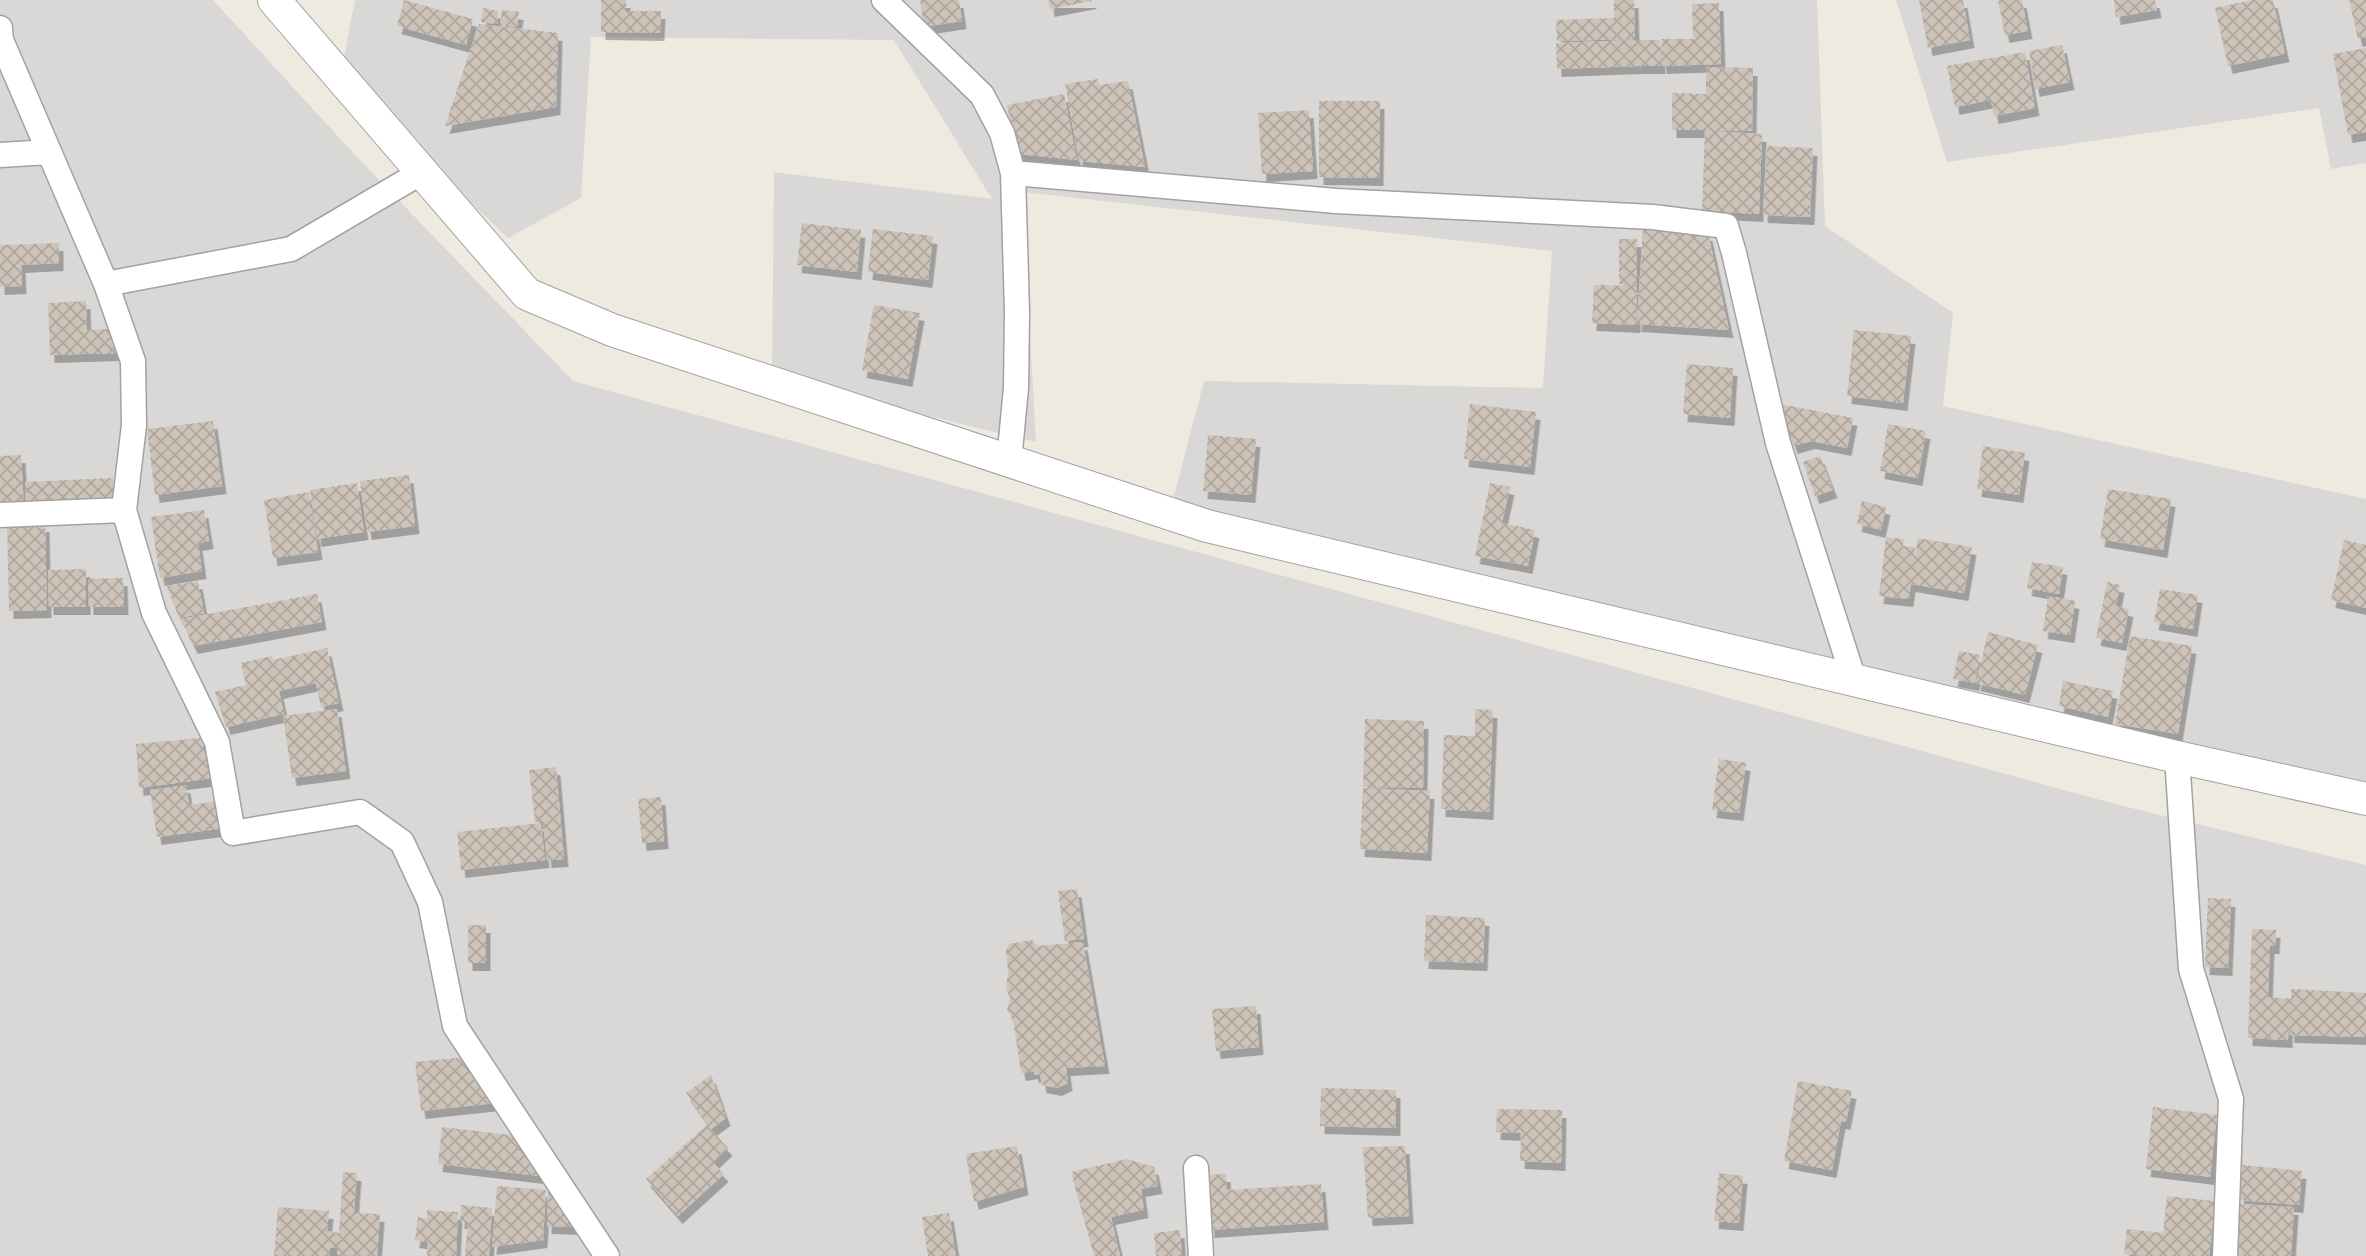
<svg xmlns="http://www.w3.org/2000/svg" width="2366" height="1256" font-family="'PT Sans',sans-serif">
	<defs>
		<pattern id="building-cross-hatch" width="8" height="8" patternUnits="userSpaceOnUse" patternTransform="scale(1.75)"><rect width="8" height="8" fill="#cdc3b8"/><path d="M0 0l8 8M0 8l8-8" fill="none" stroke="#afa79e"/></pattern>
		<filter id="shadow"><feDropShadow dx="4.5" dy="8" stdDeviation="0" flood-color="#0004"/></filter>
	</defs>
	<rect width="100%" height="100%" fill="#eeeadf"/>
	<!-- residential -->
	<path fill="#d9d8d7" d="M 0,0 L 213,0 L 356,156 L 573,381 L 2119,805 L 2366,865 L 2366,1256 L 0,1256 Z
		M 355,0 L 1817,0 L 1825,226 L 1953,313 L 1943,406 L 2366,499 L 2366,792 L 1169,515 L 1204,381 L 1543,388 L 1552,251 L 1022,192 L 1036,442 L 772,378 L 774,172 L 992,199 L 894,40 L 591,37 L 581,198 L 508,238 L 340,78 Z
		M 1896,0 L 2366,0 L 2366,163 L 2331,169 L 2319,108 L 1947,162 Z"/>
	<!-- building -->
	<path fill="url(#building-cross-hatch)" filter="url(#shadow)" d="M 404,0 L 473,19 L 466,45 L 397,26 Z
		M 601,0 L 626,0 L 626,11 L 661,11 L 660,33 L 601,32 Z
		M 920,0 L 959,0 L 962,21 L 924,27 Z
		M 1049,0 L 1092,0 L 1092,1 L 1050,9 Z
		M 1614,0 L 1634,0 L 1635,39 L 1557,41 L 1556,20 L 1614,18 Z
		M 1919,0 L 1963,0 L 1970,40 L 1928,48 Z
		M 1998,0 L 2022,0 L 2028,31 L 2005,35 Z
		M 2114,0 L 2155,0 L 2157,10 L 2116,17 Z
		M 2252,0 L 2273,0 L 2285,54 L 2228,66 L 2215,8 Z
		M 2349,0 L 2366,0 L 2366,37 L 2358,39 Z
		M 1719,3 L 1721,64 L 1662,66 L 1661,39 L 1693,39 L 1692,4 Z
		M 483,8 L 498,11 L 497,24 L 481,22 Z
		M 502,10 L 519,12 L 517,27 L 500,25 Z
		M 479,24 L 558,33 L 556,107 L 445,126 Z
		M 1636,40 L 1637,66 L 1557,69 L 1556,43 Z
		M 1637,40 L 1660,40 L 1661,66 L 1637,66 Z
		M 2062,45 L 2070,82 L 2035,89 L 2029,51 Z
		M 2366,48 L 2366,132 L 2348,135 L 2333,54 Z
		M 2025,52 L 2035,108 L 1994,116 L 1991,100 L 1955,107 L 1947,66 Z
		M 1706,67 L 1753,68 L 1752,131 L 1710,131 L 1762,134 L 1759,214 L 1702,211 L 1705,130 L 1672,130 L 1672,93 L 1706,94 Z
		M 1098,79 L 1099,85 L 1128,81 L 1145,167 L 1079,161 L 1065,84 Z
		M 1064,94 L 1077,160 L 1018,154 L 1007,105 Z
		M 1319,101 L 1380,101 L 1379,178 L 1319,177 Z
		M 1309,110 L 1313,171 L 1262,174 L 1258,113 Z
		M 1767,146 L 1813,148 L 1810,217 L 1763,215 Z
		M 802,223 L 861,230 L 857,272 L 797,265 Z
		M 1643,227 L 1708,233 L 1729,330 L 1637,324 Z
		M 873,229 L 933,236 L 928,280 L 868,272 Z
		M 1619,239 L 1637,239 L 1637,285 L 1619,284 Z
		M 59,243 L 59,263 L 21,265 L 22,286 L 0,287 L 0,245 Z
		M 1594,285 L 1637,286 L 1636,325 L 1592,323 Z
		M 86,301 L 87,330 L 109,329 L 117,353 L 50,355 L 48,303 Z
		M 874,305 L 920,313 L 908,379 L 862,370 Z
		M 1854,330 L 1911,336 L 1903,403 L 1847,396 Z
		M 1687,364 L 1733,368 L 1730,418 L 1683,414 Z
		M 1470,404 L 1536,412 L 1530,467 L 1464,459 Z
		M 1780,404 L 1853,418 L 1847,448 L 1811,441 L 1793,446 Z
		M 213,421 L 222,486 L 155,495 L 147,429 Z
		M 1888,424 L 1926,431 L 1918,478 L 1880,471 Z
		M 1208,435 L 1256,439 L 1251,495 L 1203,491 Z
		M 1983,446 L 2025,453 L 2019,495 L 1977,489 Z
		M 21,455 L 24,508 L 0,509 L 0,456 Z
		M 1820,456 L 1833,490 L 1815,496 L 1803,462 Z
		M 409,475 L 415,526 L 367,532 L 360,481 Z
		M 113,478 L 114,502 L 26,506 L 25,482 Z
		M 357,483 L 364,532 L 317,539 L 310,490 Z
		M 1490,483 L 1510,487 L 1502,523 L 1535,530 L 1528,566 L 1475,556 Z
		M 2108,489 L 2171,499 L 2163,550 L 2100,539 Z
		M 309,492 L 318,552 L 273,558 L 264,500 Z
		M 1862,501 L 1886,507 L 1881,530 L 1857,524 Z
		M 204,510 L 209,541 L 198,543 L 202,571 L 160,578 L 151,517 Z
		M 7,524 L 45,524 L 47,610 L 9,611 Z
		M 1886,537 L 1904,539 L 1903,546 L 1915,547 L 1913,568 L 1918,538 L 1972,547 L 1964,593 L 1911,584 L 1909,599 L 1879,596 Z
		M 2344,540 L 2366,545 L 2366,608 L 2331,600 Z
		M 2032,562 L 2063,567 L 2059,594 L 2027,588 Z
		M 86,569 L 86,607 L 49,607 L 48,570 Z
		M 123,578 L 124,607 L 89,607 L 88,579 Z
		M 198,581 L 204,613 L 179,618 L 167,586 Z
		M 2107,582 L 2120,585 L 2116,606 L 2129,609 L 2122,643 L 2096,638 Z
		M 2160,589 L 2198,595 L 2193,629 L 2154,622 Z
		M 317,594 L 322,622 L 193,646 L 181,619 Z
		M 2048,596 L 2075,601 L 2070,635 L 2043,631 Z
		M 1988,632 L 2038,645 L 2025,695 L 1976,683 Z
		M 2130,636 L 2192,646 L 2178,734 L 2115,724 Z
		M 327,648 L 339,703 L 321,707 L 316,683 L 279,691 L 284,714 L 226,727 L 215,692 L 246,685 L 241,663 L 272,656 L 273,660 Z
		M 1959,651 L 1980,655 L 1975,683 L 1953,679 Z
		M 2063,681 L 2113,691 L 2108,717 L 2059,706 Z
		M 337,709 L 346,771 L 292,778 L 283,716 Z
		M 1475,709 L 1493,710 L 1489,812 L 1441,809 L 1444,735 L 1475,736 Z
		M 1365,719 L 1424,721 L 1423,788 L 1363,787 Z
		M 200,738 L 213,778 L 139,788 L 136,744 Z
		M 1719,759 L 1746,763 L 1739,813 L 1712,810 Z
		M 556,767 L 564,859 L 547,860 L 543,821 L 535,822 L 529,770 Z
		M 186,785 L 189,805 L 221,801 L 225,828 L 157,837 L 150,790 Z
		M 1363,788 L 1430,791 L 1427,853 L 1360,849 Z
		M 661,797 L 664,841 L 642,843 L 638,799 Z
		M 541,823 L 545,860 L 461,870 L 457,832 Z
		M 1077,889 L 1084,939 L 1065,941 L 1058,891 Z
		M 2208,898 L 2231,899 L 2228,968 L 2205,967 Z
		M 1426,915 L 1485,918 L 1483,963 L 1424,961 Z
		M 468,925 L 486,925 L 486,963 L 468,963 Z
		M 2252,929 L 2276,930 L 2275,946 L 2270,946 L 2268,997 L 2291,999 L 2291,989 L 2366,993 L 2366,1037 L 2290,1035 L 2289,1014 L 2288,1040 L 2248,1038 Z
		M 1032,940 L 1037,946 L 1083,942 L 1105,1066 L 1066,1068 L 1068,1083 L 1057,1088 L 1042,1085 L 1040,1074 L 1034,1075 L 1034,1071 L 1021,1073 L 1013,1019 L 1007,1010 L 1010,998 L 1006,988 L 1008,973 L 1006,950 L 1009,944 Z
		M 1256,1006 L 1259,1047 L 1216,1051 L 1212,1009 Z
		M 468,1057 L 496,1103 L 421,1111 L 415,1062 Z
		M 711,1075 L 726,1118 L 711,1129 L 686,1093 Z
		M 1798,1081 L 1852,1091 L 1846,1122 L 1841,1121 L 1832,1170 L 1784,1161 Z
		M 1321,1088 L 1396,1090 L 1396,1128 L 1320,1126 Z
		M 2153,1107 L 2217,1115 L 2210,1177 L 2146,1169 Z
		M 1497,1109 L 1562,1110 L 1561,1163 L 1520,1161 L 1521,1133 L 1496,1132 Z
		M 707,1125 L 728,1148 L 713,1162 L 724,1174 L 678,1216 L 646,1179 Z
		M 442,1127 L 518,1136 L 539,1176 L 438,1164 Z
		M 1017,1146 L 1024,1187 L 974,1202 L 966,1154 Z
		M 1405,1146 L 1409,1216 L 1368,1218 L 1363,1147 Z
		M 1127,1159 L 1154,1167 L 1158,1186 L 1141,1189 L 1144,1210 L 1111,1217 L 1120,1256 L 1094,1256 L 1071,1172 Z
		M 2242,1165 L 2302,1171 L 2299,1205 L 2239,1200 Z
		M 343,1172 L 357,1173 L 354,1213 L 380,1214 L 377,1256 L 337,1255 L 338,1248 L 330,1248 L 329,1256 L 274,1256 L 278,1207 L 329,1211 L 327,1231 L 339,1233 Z
		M 1719,1173 L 1743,1176 L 1739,1223 L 1714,1221 Z
		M 1226,1174 L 1227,1190 L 1321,1184 L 1324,1222 L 1210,1230 L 1206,1175 Z
		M 548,1179 L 578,1227 L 547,1226 Z
		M 497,1186 L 546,1190 L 543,1240 L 492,1247 Z
		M 2167,1196 L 2215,1201 L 2209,1256 L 2146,1256 L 2124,1254 L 2127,1229 L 2163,1233 Z
		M 2239,1204 L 2294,1207 L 2291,1256 L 2237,1256 Z
		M 461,1205 L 492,1208 L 489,1256 L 465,1256 L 468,1222 L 460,1221 Z
		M 427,1210 L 458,1212 L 456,1256 L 427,1256 L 428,1242 L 415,1240 L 418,1217 L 427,1219 Z
		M 949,1213 L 956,1256 L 928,1256 L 922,1217 Z
		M 1180,1230 L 1182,1256 L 1156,1256 L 1154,1233 Z"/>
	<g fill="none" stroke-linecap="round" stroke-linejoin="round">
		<defs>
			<path id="minor" d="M 884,0 L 982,95 L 1002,133 L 1013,173 L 1017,312 L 1016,388 L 1009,461
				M 0,28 L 1,40 L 106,284 L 133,361 L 134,425 L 124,510 L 154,613 L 217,742 L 233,833 L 360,812 L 402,842 L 430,902 L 455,1026 L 607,1256
				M 0,155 L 49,152
				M 1013,173 L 1336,201 L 1653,217 L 1726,226 L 1734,253 L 1778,443 L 1854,680
				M 106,284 L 291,249 L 422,172
				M 0,515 L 124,510
				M 2177,757 L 2191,969 L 2231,1099 L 2225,1256
				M 1196,1168 L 1201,1256"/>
			<path id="tertiary" d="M 274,0 L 527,294 L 612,330 L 1207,526 L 2177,757 L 2366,799"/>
		</defs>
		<!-- minor casing -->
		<use href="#minor" stroke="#a2a2a2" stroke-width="27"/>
		<!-- tertiary casing -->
		<use href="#tertiary" stroke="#a2a2a2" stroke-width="34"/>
		<!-- minor -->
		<use href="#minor" stroke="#fff" stroke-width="24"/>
		<!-- tertiary -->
		<use href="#tertiary" stroke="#fff" stroke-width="32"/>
	</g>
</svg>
